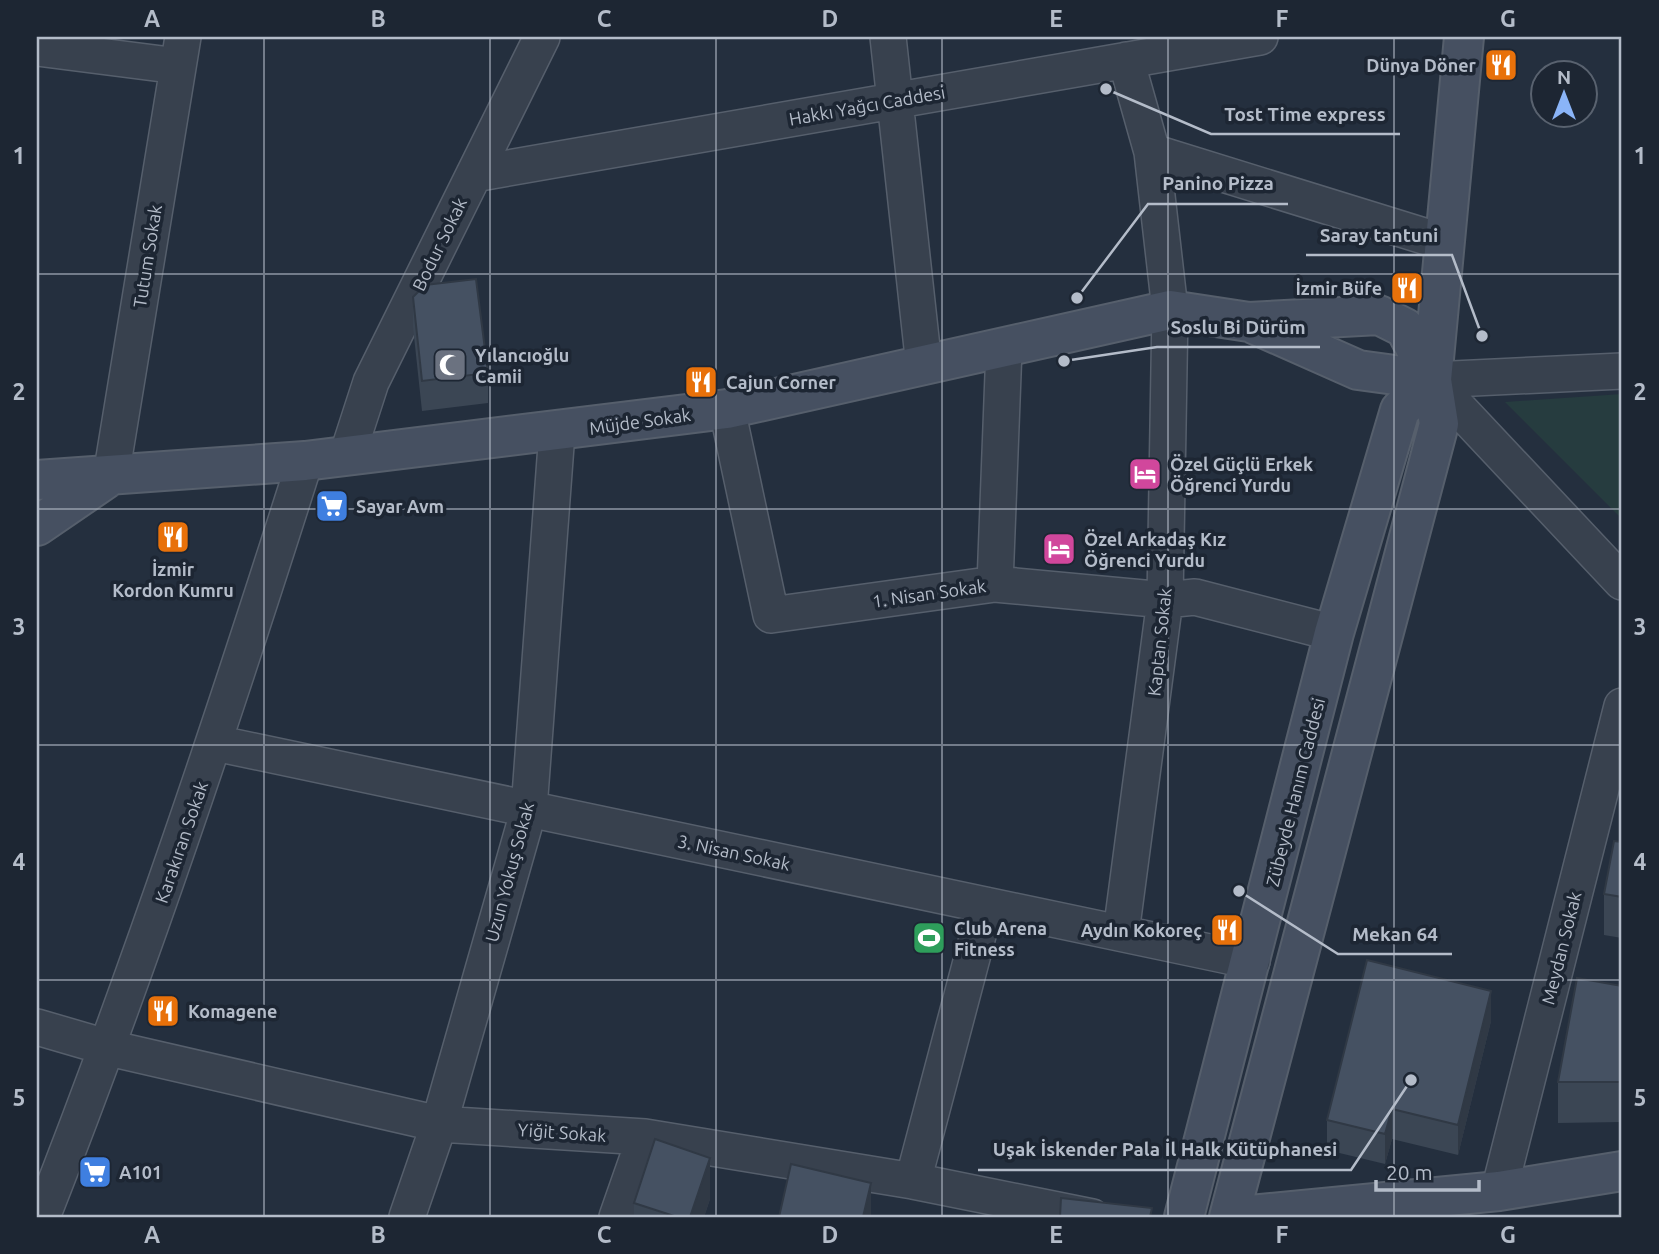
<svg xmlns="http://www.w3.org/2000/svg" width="1659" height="1254" font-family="Ubuntu,sans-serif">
	<rect width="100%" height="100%" fill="#242f3e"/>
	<!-- park -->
	<path fill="#263c3f" d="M 1622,394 L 1622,519 L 1505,402 Z"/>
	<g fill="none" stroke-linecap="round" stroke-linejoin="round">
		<defs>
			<path id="street" d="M 888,37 L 924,366
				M 37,48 L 178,66
				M 1152,152 L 1443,242
				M 474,174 L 1260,37
				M 1432,380 L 1622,582
				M 1432,380 L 1622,371
				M 727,409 L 771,615 L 995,584 L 1165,600 L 1195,597 L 1334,633
				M 347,456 L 371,382 L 542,37
				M 111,476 L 183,37
				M 995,584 L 1004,348
				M 215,743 L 1252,961
				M 1121,933 L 1165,600 L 1170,310 L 1152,152 L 1126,60
				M 37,1027 L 109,1048 L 439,1124 L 645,1137 L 913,1181 L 1092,1217
				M 913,1181 L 986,905
				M 1499,1191 L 1622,706
				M 42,1217 C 140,968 224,716 305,461
				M 407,1217 L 439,1124 L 529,809 L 557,432
				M 617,1217 L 645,1137"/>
			<path id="secondary" d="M 1254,324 L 1358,370 L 1432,380
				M 37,480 L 305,461 L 727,409 L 1170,310 L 1249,322 L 1379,315 L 1405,328 L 1432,380 L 1439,424 L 1229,1217
				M 37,526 L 110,476
				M 1184,1217 L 1334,633 L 1400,410 L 1432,380 L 1464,37
				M 1230,1217 L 1499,1191 L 1622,1171"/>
		</defs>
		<!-- street casing -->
		<use href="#street" stroke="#565f6c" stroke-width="38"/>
		<!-- secondary casing -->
		<use href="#secondary" stroke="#565f6c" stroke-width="42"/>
		<!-- street -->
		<use href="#street" stroke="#38414e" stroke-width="35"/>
		<!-- secondary -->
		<use href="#secondary" stroke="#465061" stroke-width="38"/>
	</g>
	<!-- wall -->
	<path fill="#3b4654" d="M 413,297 L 488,373 L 488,403 L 422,411 L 413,327 Z
		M 1622,842 L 1622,938 L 1604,935 L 1604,894 Z
		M 1622,986 L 1622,1122 L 1558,1123 L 1558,1082 Z
		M 1491,1021 L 1458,1155 L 1392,1139 L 1385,1164 L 1327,1150 L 1327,1120 Z
		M 710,1199 L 704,1217 L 634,1217 L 634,1203 Z"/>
	<!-- shaded-wall -->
	<path fill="#303945" d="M 1491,991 L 1491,1021 L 1458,1155 L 1458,1125 Z
		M 1392,1109 L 1392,1139 L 1385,1164 L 1385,1134 Z
		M 710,1158 L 710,1199 L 704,1217 L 690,1217 Z
		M 871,1183 L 871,1217 L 863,1217 Z"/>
	<!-- building -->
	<path fill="#455162" stroke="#303945" stroke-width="2" d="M 476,279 L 488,373 L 422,381 L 413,297 L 425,285 Z
		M 1614,841 L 1622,842 L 1622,897 L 1604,894 Z
		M 1367,960 L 1491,991 L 1458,1125 L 1392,1109 L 1385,1134 L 1327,1120 Z
		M 1577,978 L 1622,986 L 1622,1082 L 1558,1082 Z
		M 655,1139 L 710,1158 L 690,1217 L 677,1217 L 634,1203 Z
		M 791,1164 L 871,1183 L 863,1217 L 779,1217 Z
		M 1061,1198 L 1152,1208 L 1150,1217 L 1060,1217 Z"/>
	<!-- grid -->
	<path fill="none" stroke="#b4bcc9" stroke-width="2" stroke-opacity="0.55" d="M 264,37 L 264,1217M 490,37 L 490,1217M 716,37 L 716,1217M 942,37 L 942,1217M 1168,37 L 1168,1217M 1394,37 L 1394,1217M 37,274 L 1622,274M 37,509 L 1622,509M 37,745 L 1622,745M 37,980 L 1622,980"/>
	<!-- icons -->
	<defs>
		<symbol id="restaurant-square" viewBox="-11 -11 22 22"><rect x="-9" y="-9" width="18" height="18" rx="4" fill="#e8710a" stroke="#1d2633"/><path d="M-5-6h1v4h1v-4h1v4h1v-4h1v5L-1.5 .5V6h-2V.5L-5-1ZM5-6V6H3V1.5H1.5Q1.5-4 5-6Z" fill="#fff"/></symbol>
		<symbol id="mosque-square" viewBox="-11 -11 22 22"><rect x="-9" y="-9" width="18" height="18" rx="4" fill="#6b7280" stroke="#1d2633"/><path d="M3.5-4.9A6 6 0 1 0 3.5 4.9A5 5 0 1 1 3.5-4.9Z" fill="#fff"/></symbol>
		<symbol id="hotel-square" viewBox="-11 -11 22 22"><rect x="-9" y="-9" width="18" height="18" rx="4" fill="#d1479c" stroke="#1d2633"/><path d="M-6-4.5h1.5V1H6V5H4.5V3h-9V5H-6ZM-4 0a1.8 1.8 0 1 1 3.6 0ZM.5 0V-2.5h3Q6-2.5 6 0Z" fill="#fff"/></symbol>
		<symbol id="supermarket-square" viewBox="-11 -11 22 22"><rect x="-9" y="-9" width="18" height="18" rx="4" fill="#3f7fe0" stroke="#1d2633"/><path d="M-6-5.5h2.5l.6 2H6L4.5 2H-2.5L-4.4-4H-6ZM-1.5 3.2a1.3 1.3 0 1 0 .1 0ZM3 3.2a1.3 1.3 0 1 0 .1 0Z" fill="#fff"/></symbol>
		<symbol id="stadium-square" viewBox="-11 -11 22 22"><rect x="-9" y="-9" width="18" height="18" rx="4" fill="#2e9e5b" stroke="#1d2633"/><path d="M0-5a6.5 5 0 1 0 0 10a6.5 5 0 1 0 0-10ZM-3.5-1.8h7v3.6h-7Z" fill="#fff"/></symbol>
	</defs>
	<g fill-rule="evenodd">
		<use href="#restaurant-square" x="1482" y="46" width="38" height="38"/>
		<use href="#restaurant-square" x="1388" y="269" width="38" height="38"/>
		<use href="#mosque-square" x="431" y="346" width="38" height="38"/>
		<use href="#restaurant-square" x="682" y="363" width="38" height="38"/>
		<use href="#hotel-square" x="1126" y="455" width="38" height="38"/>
		<use href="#supermarket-square" x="313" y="487" width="38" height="38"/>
		<use href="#restaurant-square" x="154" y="518" width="38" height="38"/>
		<use href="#hotel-square" x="1040" y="530" width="38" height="38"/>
		<use href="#restaurant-square" x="1208" y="911" width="38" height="38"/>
		<use href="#stadium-square" x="910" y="919" width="38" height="38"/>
		<use href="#restaurant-square" x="144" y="992" width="38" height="38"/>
		<use href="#supermarket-square" x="76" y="1153" width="38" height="38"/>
	</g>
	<g text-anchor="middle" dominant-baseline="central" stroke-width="7" stroke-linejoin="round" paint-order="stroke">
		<!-- poi labels -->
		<g font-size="18" font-weight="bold" fill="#b4bcc9" stroke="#1d2633" text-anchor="start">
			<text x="1476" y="65" text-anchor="end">Dünya Döner</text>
			<text x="1382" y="288" text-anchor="end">İzmir Büfe</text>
			<text x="475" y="355">Yılancıoğlu<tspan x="475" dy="21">Camii</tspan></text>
			<text x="726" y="382">Cajun Corner</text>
			<text x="1170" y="464">Özel Güçlü Erkek<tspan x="1170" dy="21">Öğrenci Yurdu</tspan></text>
			<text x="356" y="506">Sayar Avm</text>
			<text x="1084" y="539">Özel Arkadaş Kız<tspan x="1084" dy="21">Öğrenci Yurdu</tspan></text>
			<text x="173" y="569" text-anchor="middle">İzmir<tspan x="173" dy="21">Kordon Kumru</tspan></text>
			<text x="954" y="928">Club Arena<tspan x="954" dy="21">Fitness</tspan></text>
			<text x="1202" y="930" text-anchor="end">Aydın Kokoreç</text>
			<text x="188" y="1011">Komagene</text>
			<text x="119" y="1172">A101</text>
		</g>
		<!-- street labels -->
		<g font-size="18" fill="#b4bcc9" stroke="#1d2633">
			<text transform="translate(867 105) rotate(-10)">Hakkı Yağcı Caddesi</text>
			<text transform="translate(439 244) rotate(-64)">Bodur Sokak</text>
			<text transform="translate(147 256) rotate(-81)">Tutum Sokak</text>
			<text transform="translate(640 421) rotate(-8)">Müjde Sokak</text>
			<text transform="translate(929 593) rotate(-8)">1. Nisan Sokak</text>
			<text transform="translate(1159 642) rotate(-84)">Kaptan Sokak</text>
			<text transform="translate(1295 792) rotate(-76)">Zübeyde Hanım Caddesi</text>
			<text transform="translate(181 842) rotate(-71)">Karakıran Sokak</text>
			<text transform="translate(734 852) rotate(12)">3. Nisan Sokak</text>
			<text transform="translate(509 872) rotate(-75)">Uzun Yokuş Sokak</text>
			<text transform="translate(1561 948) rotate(-76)">Meydan Sokak</text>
			<text transform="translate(562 1132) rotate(4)">Yiğit Sokak</text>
		</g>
	</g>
	<!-- callouts -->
	<path fill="none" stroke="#b4bcc9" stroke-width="2.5" d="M1106 89L1211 134H1400M1077 298L1148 204H1288M1482 336L1452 255H1306M1064 361L1157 347H1320M1239 891L1338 954H1452M1411 1080L1351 1170H978"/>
	<g fill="#b4bcc9" stroke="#1d2633" stroke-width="2.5">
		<circle cx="1106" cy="89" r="7"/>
		<circle cx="1077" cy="298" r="7"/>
		<circle cx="1482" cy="336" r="7"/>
		<circle cx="1064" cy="361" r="7"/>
		<circle cx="1239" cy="891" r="7"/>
		<circle cx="1411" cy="1080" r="7"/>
	</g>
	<g font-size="19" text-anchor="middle" font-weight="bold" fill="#b4bcc9" stroke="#1d2633" stroke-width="7" stroke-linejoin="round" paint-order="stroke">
		<text x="1305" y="121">Tost Time express</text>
		<text x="1218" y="190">Panino Pizza</text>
		<text x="1379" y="242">Saray tantuni</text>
		<text x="1238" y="334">Soslu Bi Dürüm</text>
		<text x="1395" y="941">Mekan 64</text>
		<text x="1165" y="1156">Uşak İskender Pala İl Halk Kütüphanesi</text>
	</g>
	<!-- border -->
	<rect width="1659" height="1254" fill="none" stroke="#1d2633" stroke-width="77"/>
	<!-- north arrow -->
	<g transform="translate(1564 94)"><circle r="33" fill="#1d2633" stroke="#59626f" stroke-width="2"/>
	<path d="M0-5L12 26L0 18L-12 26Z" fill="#8ab4f8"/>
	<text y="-10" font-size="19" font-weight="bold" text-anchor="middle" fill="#b4bcc9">N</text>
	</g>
	<!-- scale -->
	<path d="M1376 1180v10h103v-10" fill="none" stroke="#b4bcc9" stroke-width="3.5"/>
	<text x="1386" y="1180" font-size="21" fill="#b4bcc9" stroke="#1d2633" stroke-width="5" paint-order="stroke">20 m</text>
	<rect x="38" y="38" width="1582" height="1178" fill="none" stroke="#b4bcc9" stroke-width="2.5"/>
	<g font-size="23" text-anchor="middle" font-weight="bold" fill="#b4bcc9">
		<text x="152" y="27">A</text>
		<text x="378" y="27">B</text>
		<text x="604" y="27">C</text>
		<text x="830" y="27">D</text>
		<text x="1056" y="27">E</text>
		<text x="1282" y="27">F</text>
		<text x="1508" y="27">G</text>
		<text x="19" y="164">1</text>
		<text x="1640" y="164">1</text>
		<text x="19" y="400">2</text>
		<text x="1640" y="400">2</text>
		<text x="19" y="635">3</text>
		<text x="1640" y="635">3</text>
		<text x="19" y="870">4</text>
		<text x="1640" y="870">4</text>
		<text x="19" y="1106">5</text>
		<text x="1640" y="1106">5</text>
		<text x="152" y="1243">A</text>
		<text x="378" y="1243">B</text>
		<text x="604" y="1243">C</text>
		<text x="830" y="1243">D</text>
		<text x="1056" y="1243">E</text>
		<text x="1282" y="1243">F</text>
		<text x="1508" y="1243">G</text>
	</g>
</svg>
